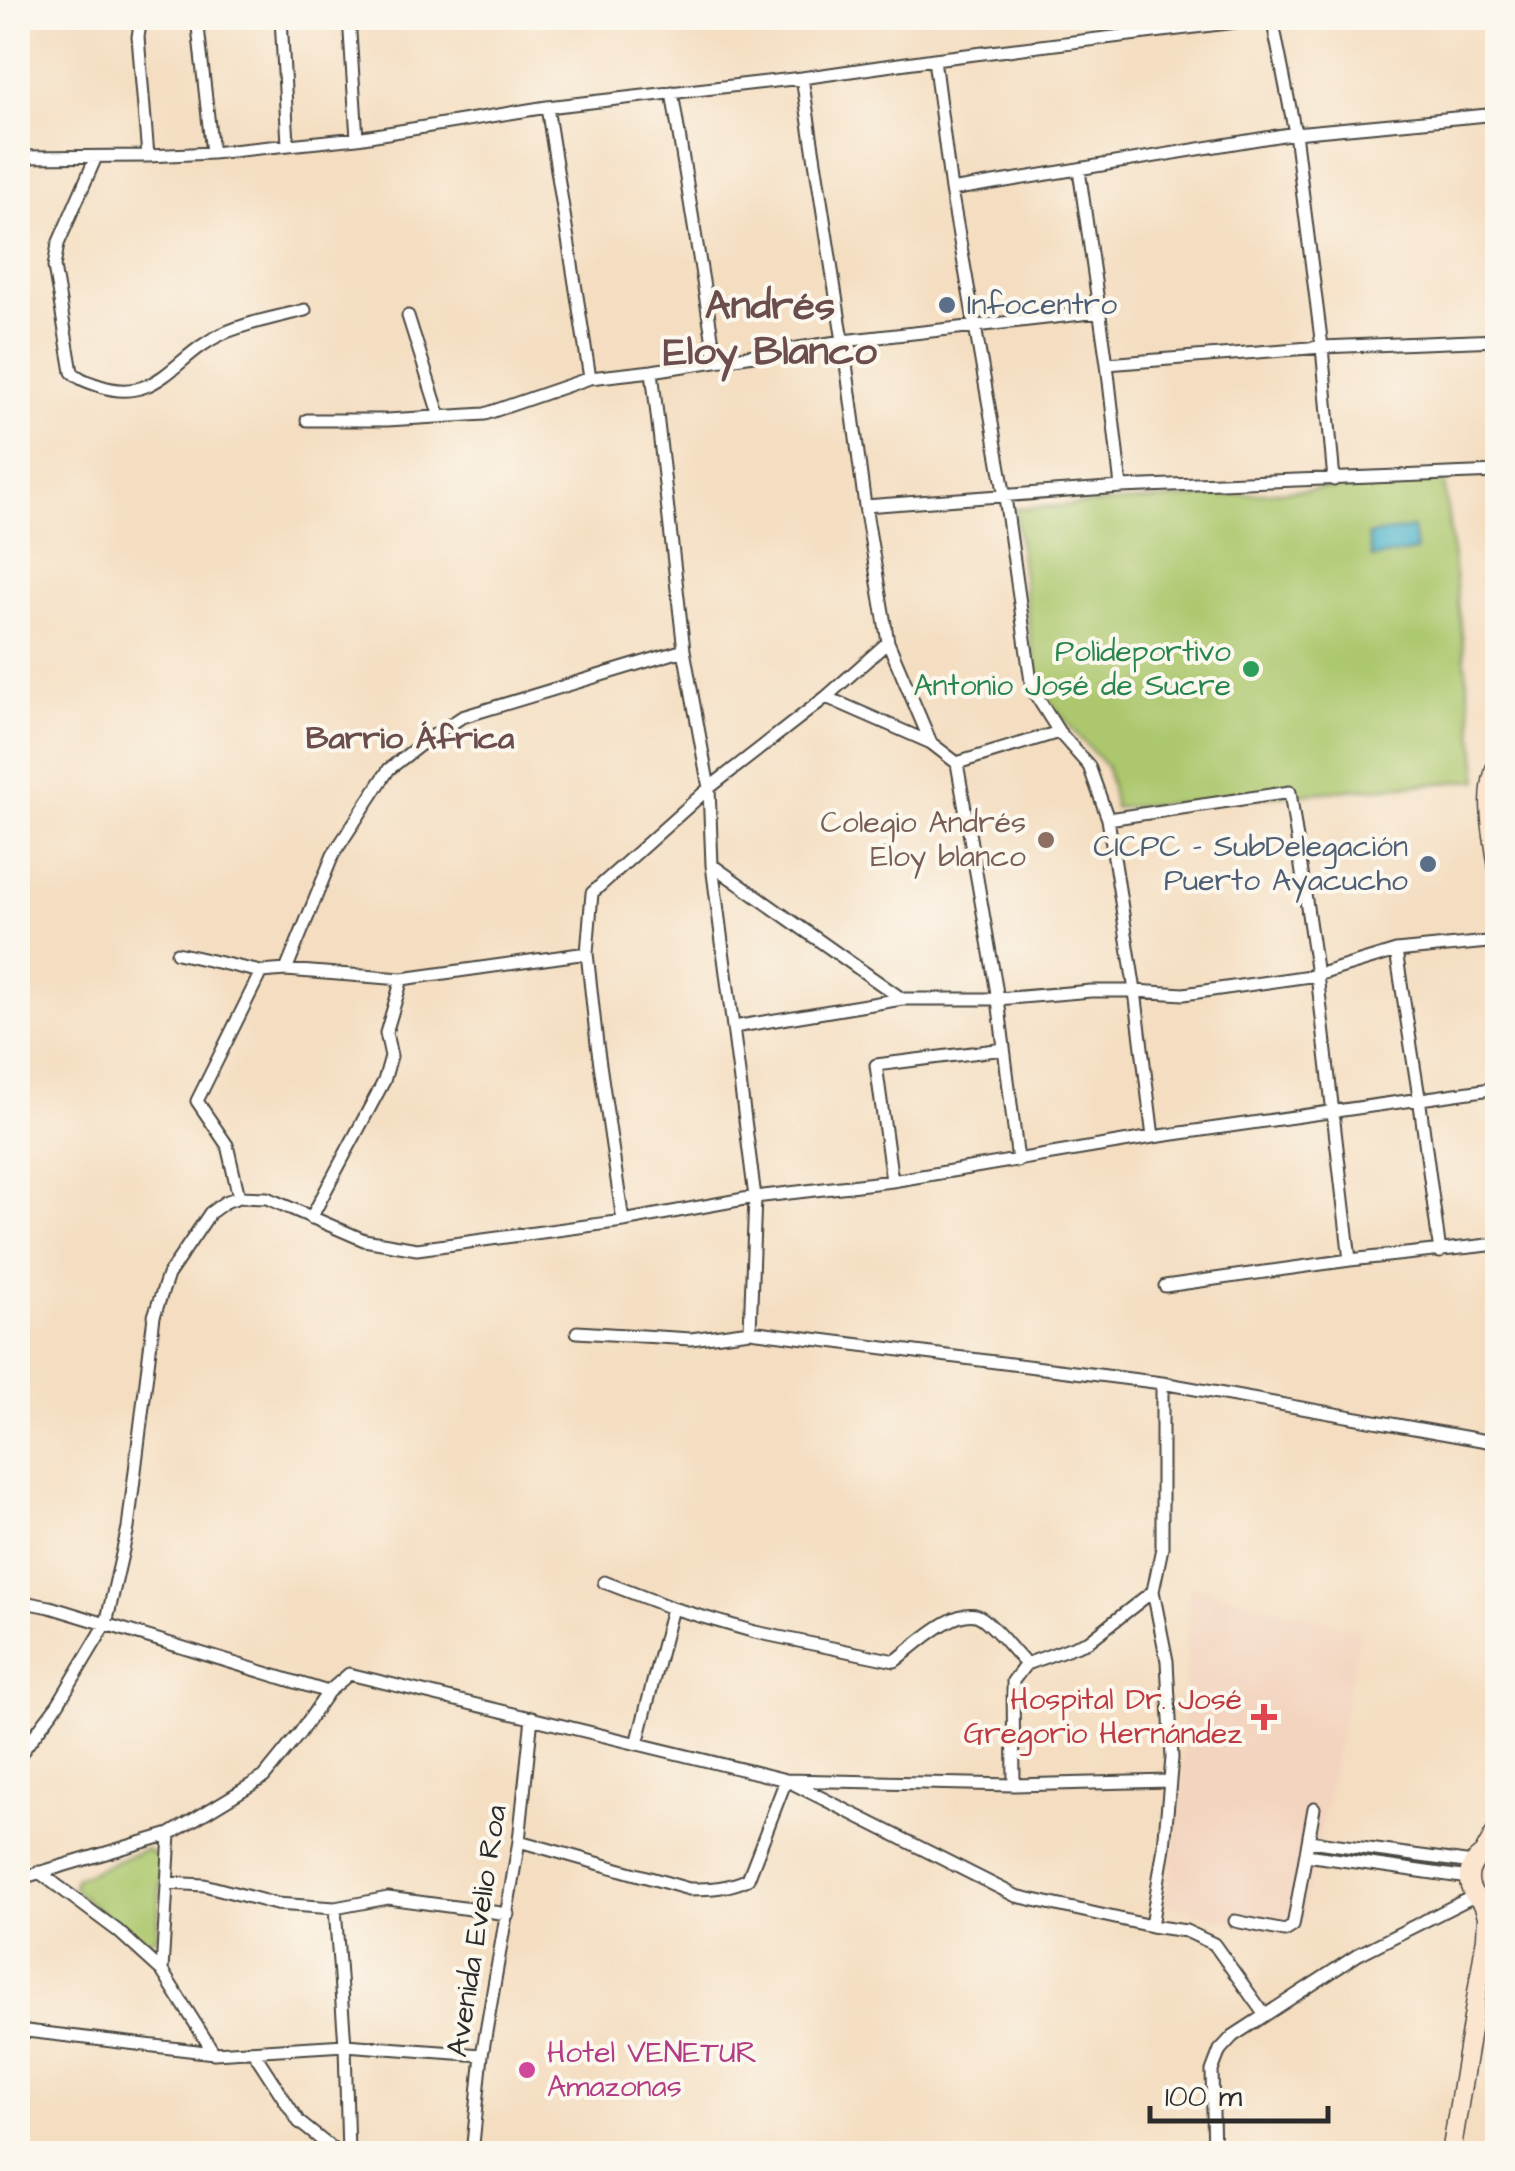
<svg xmlns="http://www.w3.org/2000/svg" width="1515" height="2171" font-family="'Architects Daughter',sans-serif">
	<rect width="100%" height="100%" fill="#fbf7ec"/>
	<filter id="ink" filterUnits="userSpaceOnUse"><feTurbulence type="fractalNoise" baseFrequency=".01" numOctaves="2"/><feDisplacementMap in="SourceGraphic" scale="20" xChannelSelector="R" yChannelSelector="G"/><feConvolveMatrix kernelMatrix="1 2 1 2 8 2 1 2 1" color-interpolation-filters="sRGB"/></filter>
	<filter id="wash" filterUnits="userSpaceOnUse"><feTurbulence type="fractalNoise" baseFrequency=".0048" numOctaves="4" result="noise"/><feDisplacementMap in="SourceGraphic" scale="40" xChannelSelector="R" yChannelSelector="G"/><feGaussianBlur stdDeviation="2.25" result="paint"/><feColorMatrix in="noise" values="0 0 0 0 0 0 0 0 0 0 0 0 0 0 0 0 0 1.4 0 .05"/><feComposite in="paint" operator="in"/></filter>
	<g filter="url(#wash)">
		<rect width="100%" height="100%" fill="#f4ddc0"/>
		<!-- built -->
		<path fill="#f3d4bf" d="M 1189,1585 L 1360,1630 L 1302,1924 L 1283,1935 L 1164,1903 L 1181,1804 Z"/>
		<!-- green -->
		<path fill="#acc76d" stroke="#6c794c" stroke-width="2.5" d="M 1444,481 L 1479,780 L 1115,808 L 1107,767 L 1077,735 L 1044,694 L 1031,644 L 1015,509 Z
			M 146,1849 L 162,1859 L 157,1937 L 141,1944 L 74,1890 L 75,1879 Z"/>
		<!-- water -->
		<path fill="#4bb3ca" stroke="#3b6f7a" stroke-width="2.5" d="M 1413,528 L 1416,551 L 1372,558 L 1368,535 Z"/>
	</g>
	<g filter="url(#ink)">
		<g fill="none" stroke-linecap="round" stroke-linejoin="round">
			<defs>
				<path id="minor" d="M 141,18 L 138,37 L 148,156
					M 197,18 L 212,153
					M 281,18 L 288,144
					M 349,18 L 357,138
					M 1272,18 L 1295,133 L 1322,347 L 1334,480
					M 934,59 L 951,190 L 1005,497 L 1032,689 L 1059,732 L 1089,766 L 1108,819 L 1135,991 L 1153,1137
					M 802,78 L 843,341 L 865,506 L 888,642 L 931,743
					M 672,92 L 716,361
					M 547,107 L 590,378
					M 18,157 L 148,156 L 212,153 L 357,138 L 547,107 L 802,78 L 934,59 L 1269,18
					M 96,157 L 58,244 L 54,267 L 72,372 C 80,380 89,382 100,386 C 158,405 175,355 222,334 C 248,322 278,317 305,310
					M 1079,170 L 1107,364 L 1121,487
					M 951,190 L 1295,133 L 1498,114
					M 408,316 L 440,417
					M 1107,364 L 1322,347 L 1498,340
					M 652,371 L 684,650 L 709,788 L 712,865 L 755,1197 L 750,1331
					M 307,420 L 387,420 L 485,414 L 590,378 L 652,371 L 843,341 L 1099,312
					M 865,506 L 1121,487 L 1498,472
					M 826,697 L 931,743 L 957,763 L 998,999 L 1018,1161
					M 957,763 L 1059,732
					M 1108,819 L 1290,792 L 1317,975 L 1350,1260
					M 712,865 L 902,999
					M 1396,951 L 1419,1097 L 1440,1252
					M 177,953 L 261,972 L 286,970 L 402,979 L 587,953
					M 286,970 L 333,855 L 389,769 L 425,741 L 462,717 L 684,650
					M 734,1027 L 902,999 L 998,999 L 1091,991 L 1135,991 L 1184,994 L 1317,975 L 1396,951 L 1498,941
					M 892,1181 L 876,1065 L 1004,1049
					M 239,1197 L 227,1145 L 197,1101 L 261,972
					M 311,1218 L 384,1081 L 391,1056 L 386,1033 L 402,979
					M 623,1221 L 597,1044 L 587,953 L 592,893 L 709,788 L 826,697 L 888,642
					M 1165,1286 L 1350,1260 L 1498,1244
					M 577,1332 L 691,1339 L 750,1331 L 1162,1383 L 1498,1443
					M 604,1582 L 672,1608 L 755,1632 L 895,1661 C 914,1647 959,1602 982,1618 C 998,1630 1012,1650 1026,1664
					M 18,1601 L 50,1607 L 328,1692
					M 637,1744 L 672,1608
					M 18,1757 L 58,1704 L 106,1624 L 128,1528 L 154,1316 L 168,1275 L 210,1213 L 225,1202 L 239,1197 L 267,1198 L 364,1240 L 417,1249 L 623,1221 L 755,1197 L 892,1181 L 1153,1137 L 1498,1088
					M 1014,1785 L 1013,1681 L 1026,1664 L 1089,1641 L 1153,1591
					M 519,1841 L 689,1889 C 711,1889 729,1888 748,1879 L 786,1780 L 1014,1785 L 1170,1781
					M 1309,1841 L 1473,1863
					M 1306,1855 L 1469,1878
					M 39,1872 L 118,1931 L 162,1971 L 214,2053
					M 18,1879 L 170,1834 L 264,1777 L 299,1734 L 328,1692 L 349,1674 L 786,1780 L 1016,1896 L 1151,1926 L 1186,1931 L 1214,1944 L 1264,2014
					M 168,1883 L 204,1885 L 276,1904 L 335,1908 L 388,1898 L 508,1914
					M 335,1908 L 345,2045 L 348,2154
					M 1235,1921 L 1285,1931 L 1293,1926 L 1314,1808
					M 1151,1926 L 1164,1847 L 1172,1758 L 1167,1661 L 1153,1591 L 1162,1548 L 1162,1383
					M 162,1971 L 170,1834
					M 18,2030 L 214,2053 L 345,2045 L 482,2055
					M 253,2051 L 299,2122 L 339,2154
					M 472,2154 L 482,2055 L 519,1841 L 532,1717
					M 1214,2154 L 1212,2071 L 1220,2050 L 1233,2036 L 1359,1954 L 1474,1896"/>
				<path id="secondary" d="M 1498,761 C 1483,796 1493,832 1498,868
					M 1484,1853 L 1498,1828
					M 1492,1907 C 1458,1895 1463,1855 1498,1849
					M 1451,2154 L 1486,1937 L 1487,1916 L 1483,1904"/>
			</defs>
			<!-- minor casing -->
			<use href="#minor" stroke="#494641" stroke-width="15"/>
			<!-- secondary casing -->
			<use href="#secondary" stroke="#494641" stroke-width="21"/>
			<!-- minor -->
			<use href="#minor" stroke="#fff" stroke-width="11"/>
			<!-- secondary -->
			<use href="#secondary" stroke="#fbe5cf" stroke-width="18"/>
		</g>
	</g>
	<!-- markers -->
	<g fill="#5c6f8a" stroke="#fbf7ec" stroke-width="4">
		<circle cx="947" cy="305" r="10"/>
		<circle cx="1428" cy="864" r="10"/>
	</g>
	<circle fill="#2e9e5b" stroke="#fbf7ec" stroke-width="4" cx="1251" cy="669" r="10"/>
	<circle fill="#8d6e63" stroke="#fbf7ec" stroke-width="4" cx="1046" cy="840" r="10"/>
	<path fill="#e0444e" stroke="#fbf7ec" stroke-width="4" d="M1259 1702h10v10h10v10h-10v10h-10v-10h-10v-10h10z"/>
	<circle fill="#d1479c" stroke="#fbf7ec" stroke-width="4" cx="527" cy="2070" r="10"/>
	<g text-anchor="middle" dominant-baseline="central" stroke-width="8" stroke-linejoin="round" paint-order="stroke">
		<!-- service labels -->
		<g font-size="30" fill="#4e5e75" stroke="#fbf7ec" text-anchor="start">
			<text x="967" y="305">Infocentro</text>
			<text x="1408" y="847" text-anchor="end">CICPC - SubDelegación<tspan x="1408" dy="34">Puerto Ayacucho</tspan></text>
		</g>
		<!-- leisure labels -->
		<g font-size="30" fill="#27864d" stroke="#fbf7ec" text-anchor="end">
			<text x="1231" y="652">Polideportivo<tspan x="1231" dy="34">Antonio José de Sucre</tspan></text>
		</g>
		<!-- education labels -->
		<g font-size="30" fill="#785e54" stroke="#fbf7ec" text-anchor="end">
			<text x="1026" y="823">Colegio Andrés<tspan x="1026" dy="34">Eloy blanco</tspan></text>
		</g>
		<!-- health labels -->
		<g font-size="30" fill="#be3a42" stroke="#fbf7ec" text-anchor="end">
			<text x="1242" y="1700">Hospital Dr. José<tspan x="1242" dy="34">Gregorio Hernández</tspan></text>
		</g>
		<!-- street labels -->
		<g font-size="30" fill="#2b2b2b" stroke="#fbf7ec">
			<text transform="translate(477 1931) rotate(-81)">Avenida Evelio Roa</text>
		</g>
		<!-- hotel labels -->
		<g font-size="30" fill="#b23c85" stroke="#fbf7ec" text-anchor="start">
			<text x="547" y="2053">Hotel VENETUR<tspan x="547" dy="34">Amazonas</tspan></text>
		</g>
		<!-- neighbourhood labels -->
		<g font-size="32" font-weight="bold" fill="#6a4d4c" stroke="#fbf7ec">
			<text x="410" y="738">Barrio África</text>
		</g>
		<!-- district labels -->
		<g font-size="40" font-weight="bold" fill="#6a4d4c" stroke="#fbf7ec">
			<text x="770" y="306">Andrés<tspan x="770" dy="46">Eloy Blanco</tspan></text>
		</g>
	</g>
	<!-- margin -->
	<rect width="1515" height="2171" fill="none" stroke="#fbf7ec" stroke-width="60"/>
	<!-- scale -->
	<path d="M1150 2106v15h178v-15" fill="none" stroke="#2b2b2b" stroke-width="5"/>
	<text x="1165" y="2106" font-size="30" fill="#2b2b2b" stroke="#fbf7ec" stroke-width="8" paint-order="stroke">100 m</text>
</svg>
